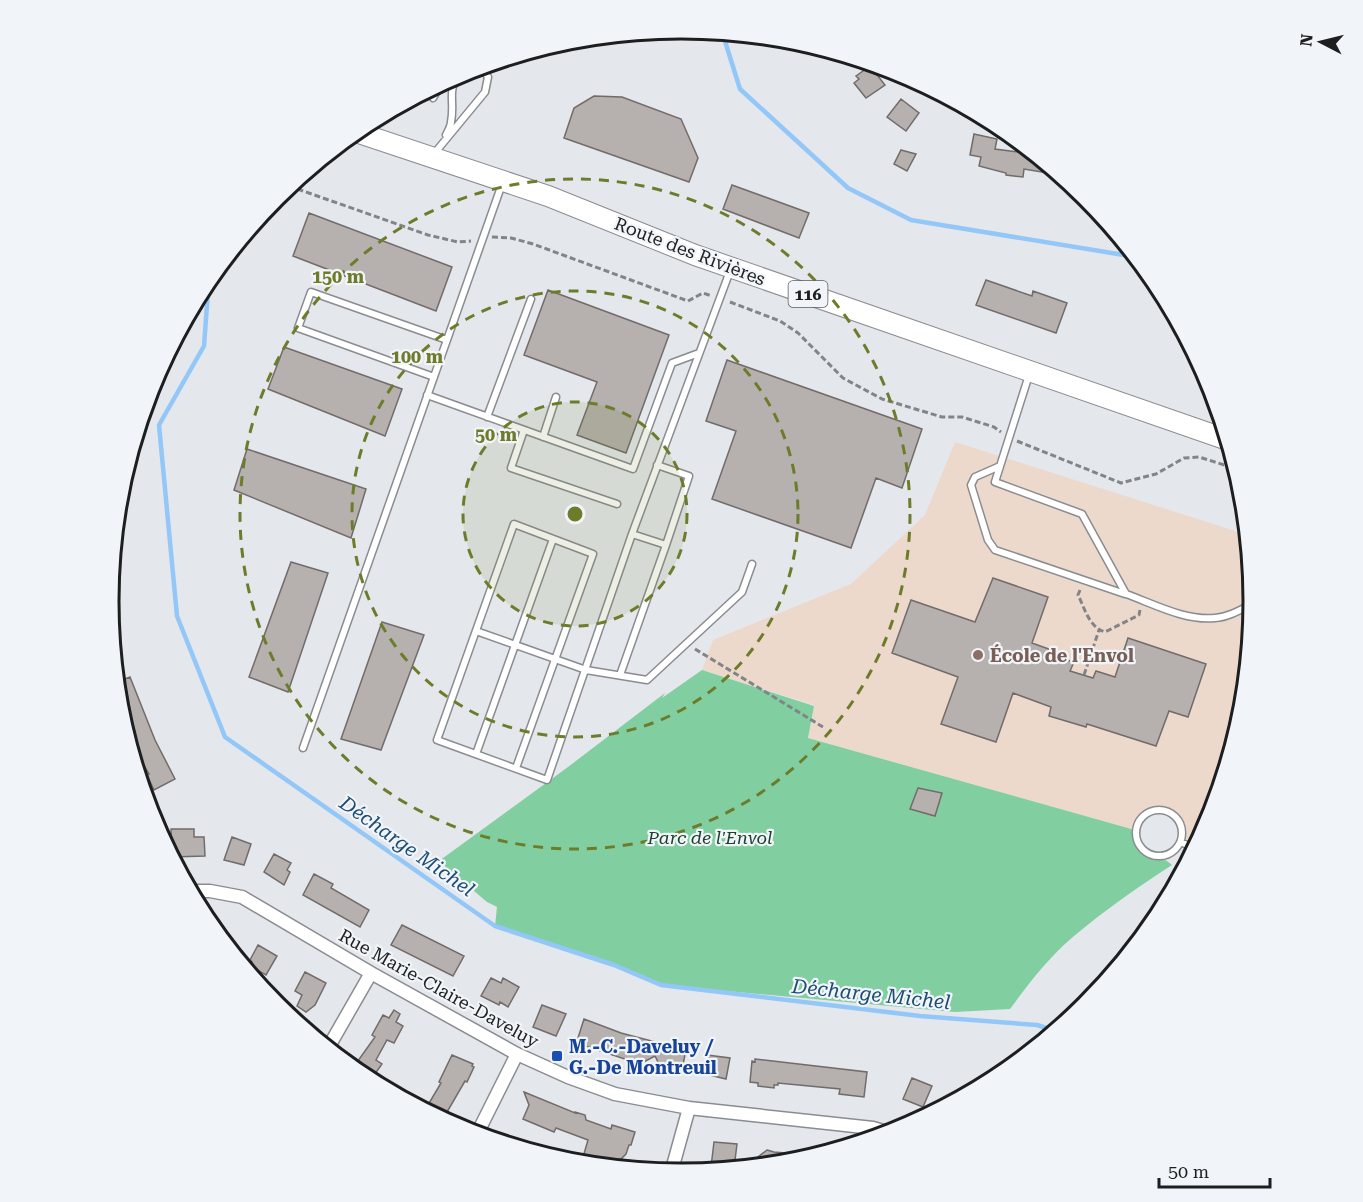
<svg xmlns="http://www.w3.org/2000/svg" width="1363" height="1202" font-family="'Roboto Serif',serif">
	<rect width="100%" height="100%" fill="#e4e7ec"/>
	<!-- education -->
	<path fill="#edd9cb" d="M 955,442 L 1248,535 L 1254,601 L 1243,713 L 1210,820 L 1195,848 L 1180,842 L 1182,831 L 1181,824 L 1174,815 L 1165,810 L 1148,812 L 1139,820 L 1135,830 L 808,738 L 814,705 L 702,670 L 713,640 L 851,584 L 925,515 Z"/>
	<!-- green -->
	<path fill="#81cfa0" d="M 702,670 L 814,706 L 808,738 L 1135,830 C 1136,857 1157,851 1172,865 C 1138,887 1105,910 1074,936 C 1049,957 1029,983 1010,1009 L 955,1012 L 661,985 L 596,957 L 495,926 L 497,907 L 487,902 L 439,861 L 568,767 L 665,693 L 662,698 Z"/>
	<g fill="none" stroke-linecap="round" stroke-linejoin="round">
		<!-- stream -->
		<path stroke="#92c7f8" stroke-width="4.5" d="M 725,33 L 724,38 L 740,89 L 848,188 L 911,220 L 1136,257
			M 209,278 L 204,346 L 159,425 L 177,616 L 225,737 L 495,926 L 614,965 L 661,985 L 920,1016 L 1037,1025 L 1056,1031"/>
	</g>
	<!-- building -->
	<path fill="#b6b1ae" stroke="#716c6a" stroke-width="1.5" d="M 870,66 L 885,85 L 866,98 L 854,83 L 859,79 L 856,76 Z
		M 594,96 L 622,97 L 681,119 L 698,158 L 689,182 L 564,138 L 574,108 Z
		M 901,99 L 919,113 L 906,131 L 887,117 Z
		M 974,134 L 997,139 L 995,149 L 1026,153 L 1026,147 L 1060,175 L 1024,169 L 1023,177 L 1006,175 L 1006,173 L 979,166 L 981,157 L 970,155 Z
		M 901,150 L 916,154 L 907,171 L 894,164 Z
		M 732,185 L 809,213 L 799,238 L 723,209 Z
		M 309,213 L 452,267 L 436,311 L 293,256 Z
		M 986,280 L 1032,296 L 1033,291 L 1067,303 L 1056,333 L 976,305 Z
		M 548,290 L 669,335 L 626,453 L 577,435 L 597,382 L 524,355 Z
		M 284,347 L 402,389 L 385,436 L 268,389 Z
		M 727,360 L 922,429 L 902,488 L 876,478 L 851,548 L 712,499 L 736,431 L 706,421 Z
		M 247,449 L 366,489 L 351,538 L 234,490 Z
		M 291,562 L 328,573 L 288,692 L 249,677 Z
		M 993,578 L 1048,597 L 1032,643 L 1057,652 L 1056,657 L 1074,662 L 1070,671 L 1093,678 L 1096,671 L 1115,677 L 1128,638 L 1206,664 L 1188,717 L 1169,711 L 1156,746 L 1087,724 L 1086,727 L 1049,716 L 1051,707 L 1013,693 L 996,742 L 941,724 L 958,677 L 892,653 L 911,600 L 975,622 Z
		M 382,622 L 424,635 L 381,750 L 341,739 Z
		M 130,677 L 155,740 L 175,779 L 154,790 L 147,775 L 149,774 L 130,743 L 120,712 L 117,682 Z
		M 918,788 L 942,793 L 935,816 L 910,809 Z
		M 171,829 L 194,829 L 194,837 L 204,837 L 205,856 L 172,857 Z
		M 232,837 L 251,844 L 244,865 L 224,860 Z
		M 274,854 L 291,863 L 287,870 L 290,872 L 284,885 L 264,872 Z
		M 314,874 L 333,884 L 331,888 L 369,910 L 360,927 L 303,895 Z
		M 402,925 L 464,956 L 453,976 L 391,945 Z
		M 258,945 L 277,956 L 266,975 L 250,966 L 252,962 L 250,960 Z
		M 305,972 L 326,983 L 315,1005 L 306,1012 L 297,1006 L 302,995 L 295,991 Z
		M 491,978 L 501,983 L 503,978 L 519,987 L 508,1007 L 500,1002 L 499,1005 L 481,996 Z
		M 542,1005 L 566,1014 L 556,1036 L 533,1027 Z
		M 394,1010 L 400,1014 L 396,1022 L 403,1026 L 394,1043 L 387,1040 L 376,1060 L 382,1064 L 370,1081 L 355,1070 L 355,1065 L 375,1037 L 372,1035 L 383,1015 L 389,1018 Z
		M 584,1019 L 621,1033 L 686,1050 L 681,1074 L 662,1070 L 655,1056 L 640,1064 L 585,1046 L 585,1045 L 577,1041 Z
		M 452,1055 L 473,1064 L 472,1066 L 474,1067 L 467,1082 L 465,1081 L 443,1119 L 425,1110 L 441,1083 L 439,1082 Z
		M 707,1055 L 730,1058 L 726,1079 L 705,1074 Z
		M 755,1059 L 867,1072 L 864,1097 L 839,1094 L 840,1089 L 778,1083 L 778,1085 L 774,1085 L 774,1088 L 758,1086 L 758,1083 L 750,1082 L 752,1061 L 755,1062 Z
		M 912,1078 L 932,1086 L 923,1107 L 903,1099 Z
		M 524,1092 L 575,1113 L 575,1112 L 585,1115 L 586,1120 L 611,1129 L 612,1125 L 635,1132 L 631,1145 L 629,1145 L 626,1154 L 613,1167 L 581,1164 L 588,1140 L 556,1128 L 554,1132 L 523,1119 L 529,1105 Z
		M 714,1142 L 737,1144 L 734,1168 L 711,1167 Z
		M 767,1150 L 774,1152 L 807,1155 L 807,1158 L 793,1163 L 745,1167 Z"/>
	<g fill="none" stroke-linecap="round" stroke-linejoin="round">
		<defs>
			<path id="lane" d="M 433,98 L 441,84
				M 446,135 C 448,131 451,126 451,122 C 455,102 447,93 458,74
				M 433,155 L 485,92 L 488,77 L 481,67
				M 1029,375 L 995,482 L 1082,514 L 1126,594 C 1154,604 1185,621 1215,618 C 1229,617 1242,609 1254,603
				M 434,377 L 298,328 L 311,292 L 447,340
				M 427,395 L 633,469 L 672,363 L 699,353
				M 487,417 L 531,299
				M 524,430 L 511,468 L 617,504
				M 543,437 L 556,397
				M 1000,466 L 975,477 L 971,485 L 988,540 L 995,550 L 1125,594
				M 632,534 L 666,545 L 689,476 L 657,465
				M 476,631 L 586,670 L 647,680 L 742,592 L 752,564
				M 620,675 L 666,545
				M 303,748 L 502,184
				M 476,754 L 553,539
				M 516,768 L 593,554 L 514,524 L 437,740 L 547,780 L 632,534 L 730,271
				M1136 833a23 23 0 1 1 46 0a23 23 0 1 1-46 0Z
				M 1180,842 L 1195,848"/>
			<path id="street" d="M 191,891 L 210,891 L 242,897 L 371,973 L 517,1054 L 568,1077 L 615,1094 L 689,1108 L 873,1128 L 890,1133
				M 328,1048 L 371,973
				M 477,1134 L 517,1054
				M 671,1173 L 689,1108"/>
			<path id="primary" d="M 356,132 L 548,196 L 695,255 L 1228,440"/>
		</defs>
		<!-- lane casing -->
		<use href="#lane" stroke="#898c91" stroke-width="9"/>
		<!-- street casing -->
		<use href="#street" stroke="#898c91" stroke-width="15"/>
		<!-- primary casing -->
		<use href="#primary" stroke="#898c91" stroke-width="22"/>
		<!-- path -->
		<path stroke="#828588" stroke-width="3" stroke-dasharray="6 3" stroke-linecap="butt" d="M 289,186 L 428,235 L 458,242 L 471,241
			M 492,237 L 511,238 L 533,244 L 688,301 L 703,293 L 712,296
			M 730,302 L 780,321 L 798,333 L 843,378 L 882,399 L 942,417 L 962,417 L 994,427 L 1001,432
			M 1017,441 L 1121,483 L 1156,474 L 1184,458 L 1199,457 L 1237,469
			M 1080,590 L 1078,595 C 1085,609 1089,627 1105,632 L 1139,615 L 1140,610
			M 695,649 L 823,727
			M 1084,675 L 1099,630"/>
		<!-- lane -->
		<use href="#lane" stroke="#fff" stroke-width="6"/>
		<!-- street -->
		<use href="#street" stroke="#fff" stroke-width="12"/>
		<!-- primary -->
		<use href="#primary" stroke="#fff" stroke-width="20"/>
	</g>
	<!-- distance rings -->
	<circle cx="575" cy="514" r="112" fill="#6d7c2a" fill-opacity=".12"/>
	<g fill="none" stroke="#6d7c2a" stroke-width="3" stroke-dasharray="10 8">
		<circle cx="575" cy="514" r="112"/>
		<circle cx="575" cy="514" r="223"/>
		<circle cx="575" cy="514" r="335"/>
	</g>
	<!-- markers -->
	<circle fill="#8d6e63" stroke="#f1f5f9" stroke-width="2" cx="978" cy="655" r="6"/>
	<rect fill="#1a4fb4" stroke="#f1f5f9" stroke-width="2" x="551" y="1050" width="12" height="12" rx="3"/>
	<g text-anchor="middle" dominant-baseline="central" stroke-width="4.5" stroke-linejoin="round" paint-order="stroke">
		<!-- shield labels -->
		<rect fill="#f1f5f9" stroke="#5c5e60" stroke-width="1.5" x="788.5" y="281" width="39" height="26" rx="4.5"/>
		<g font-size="16" font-weight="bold" fill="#1c1e1f">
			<text x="808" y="294">116</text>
		</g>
		<!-- street labels -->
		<g font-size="18" fill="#1c1e1f" stroke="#f1f5f9">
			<text transform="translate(690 251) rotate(21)">Route des Rivières</text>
			<text transform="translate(439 988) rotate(29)">Rue Marie-Claire-Daveluy</text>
		</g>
		<!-- education labels -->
		<g font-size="18" font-weight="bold" fill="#785e54" stroke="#f1f5f9" text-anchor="start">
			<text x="990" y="655">École de l'Envol</text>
		</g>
		<!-- park labels -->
		<g font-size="18" font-style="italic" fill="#1b402b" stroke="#f1f5f9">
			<text x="710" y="837">Parc de l'Envol</text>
		</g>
		<!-- transit labels -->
		<g font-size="18" font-weight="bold" fill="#164399" stroke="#f1f5f9" text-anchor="start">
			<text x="569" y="1046">M.-C.-Daveluy /<tspan x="569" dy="21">G.-De Montreuil</tspan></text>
		</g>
		<!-- water labels -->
		<g font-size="20" font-style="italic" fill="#1c4c74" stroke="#f1f5f9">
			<text transform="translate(407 846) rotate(35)">Décharge Michel</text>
			<text transform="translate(871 994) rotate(6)">Décharge Michel</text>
		</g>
	</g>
	<!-- crop -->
	<path d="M0 0H1363V1202H0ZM119 601a562 562 0 1 1 1124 0a562 562 0 1 1-1124 0Z" fill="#f1f5f9" fill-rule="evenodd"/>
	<path fill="none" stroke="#1c1e1f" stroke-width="3" d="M119 601a562 562 0 1 1 1124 0a562 562 0 1 1-1124 0Z"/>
	<circle cx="575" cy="514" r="9" fill="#6d7c2a" stroke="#f1f5f9" stroke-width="3"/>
	<g font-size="18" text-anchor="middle" font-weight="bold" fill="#6d7c2a" stroke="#f1f5f9" stroke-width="4.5" stroke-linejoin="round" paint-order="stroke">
		<text x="338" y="283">150 m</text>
		<text x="417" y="363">100 m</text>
		<text x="496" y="441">50 m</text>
	</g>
	<!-- north arrow -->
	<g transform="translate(1321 42) rotate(277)" stroke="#f1f5f9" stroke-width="4.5" paint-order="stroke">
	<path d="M0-4.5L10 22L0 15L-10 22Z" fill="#1c1e1f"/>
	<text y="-9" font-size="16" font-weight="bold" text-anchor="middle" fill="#1c1e1f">N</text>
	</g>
	<!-- scale -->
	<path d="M1159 1178v9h111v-9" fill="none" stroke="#1c1e1f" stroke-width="3"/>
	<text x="1168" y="1178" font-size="18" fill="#1c1e1f" stroke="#f1f5f9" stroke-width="4.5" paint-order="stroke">50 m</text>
</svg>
